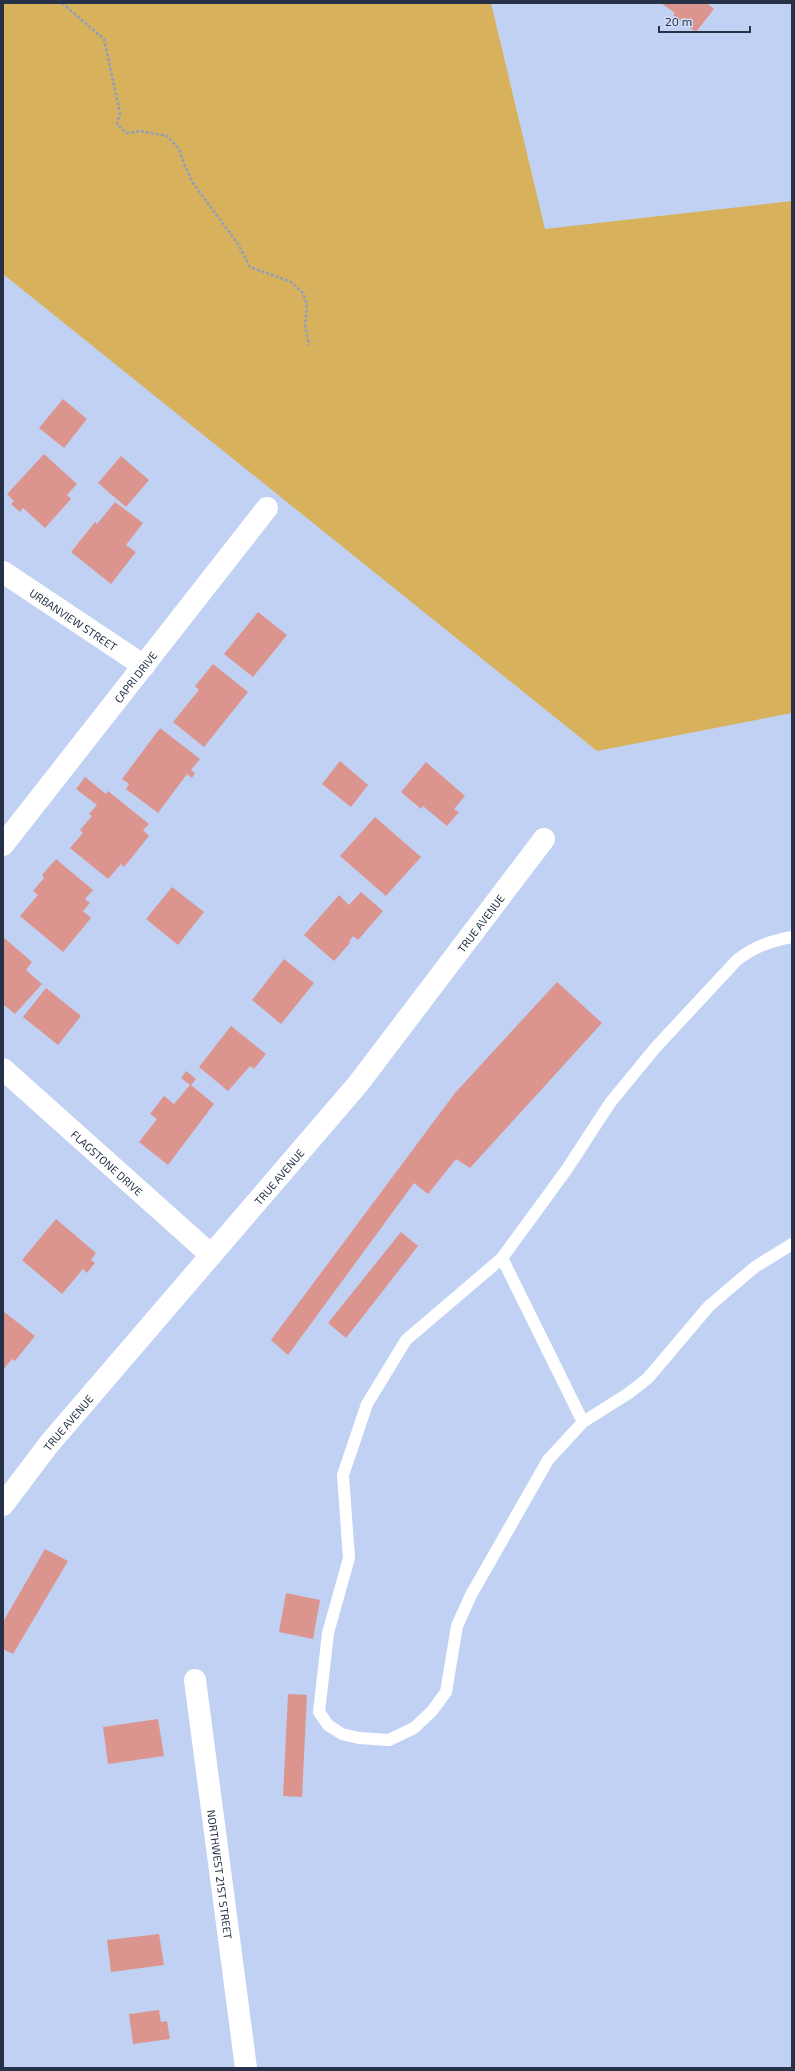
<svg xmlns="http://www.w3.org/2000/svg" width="795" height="2071" font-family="'Exo 2',sans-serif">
	<rect width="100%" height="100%" fill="#c0d1f4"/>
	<!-- green -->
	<path fill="#d8b15c" d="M 3,3 L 491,3 L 545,229 L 792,201 L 792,713 L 597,751 L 3,274 Z"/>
	<!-- building -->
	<path fill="#dc958e" d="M 661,3 L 707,3 L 714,9 L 696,32 L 673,15 L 675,13 Z
		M 63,399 L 87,419 L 64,448 L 39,428 Z
		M 44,454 L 77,484 L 67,495 L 71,499 L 45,528 L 23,508 L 20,512 L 11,504 L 14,501 L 7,494 Z
		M 121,456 L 149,480 L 126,507 L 98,483 Z
		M 115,502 L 143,523 L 126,545 L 136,552 L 111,584 L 71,552 L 95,522 L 97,524 Z
		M 258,612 L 287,635 L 253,677 L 224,654 Z
		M 213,664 L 248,692 L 204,747 L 173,722 L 199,690 L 195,686 Z
		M 160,728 L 200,759 L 191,770 L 195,773 L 192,778 L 187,774 L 158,813 L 126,789 L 129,784 L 122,779 Z
		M 340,761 L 368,785 L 351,807 L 322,784 Z
		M 426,762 L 465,796 L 454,809 L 459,812 L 447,826 L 423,806 L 421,809 L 401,792 Z
		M 85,777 L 106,794 L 108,791 L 149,824 L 143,830 L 149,836 L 124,867 L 121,864 L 108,879 L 70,848 L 83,833 L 80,830 L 92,816 L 89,814 L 97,805 L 76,789 Z
		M 375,817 L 421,857 L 386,896 L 340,856 Z
		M 56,859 L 93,890 L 85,899 L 90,903 L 83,911 L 91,918 L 63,952 L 20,916 L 38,895 L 33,891 L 44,878 L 42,875 Z
		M 172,887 L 204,912 L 178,945 L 146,919 Z
		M 361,892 L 383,911 L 358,940 L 353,936 L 349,942 L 350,943 L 334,961 L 304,935 L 339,895 L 349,905 Z
		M 3,937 L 32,962 L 26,970 L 42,984 L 15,1014 L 4,1005 L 3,1006 Z
		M 284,959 L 314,983 L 281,1024 L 252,1000 Z
		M 557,982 L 602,1023 L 470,1168 L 456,1159 L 428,1194 L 414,1183 L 288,1355 L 271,1340 L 455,1093 Z
		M 46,988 L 81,1016 L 58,1045 L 23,1017 Z
		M 231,1026 L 266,1054 L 254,1069 L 250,1066 L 228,1091 L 199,1067 Z
		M 186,1071 L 196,1079 L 191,1085 L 214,1104 L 168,1165 L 139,1142 L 157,1119 L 150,1114 L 164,1096 L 174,1104 L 190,1085 L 181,1078 Z
		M 56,1219 L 96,1253 L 91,1260 L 95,1263 L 87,1273 L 83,1269 L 62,1294 L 22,1260 Z
		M 401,1232 L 418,1246 L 346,1338 L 328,1323 Z
		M 3,1311 L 35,1336 L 15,1361 L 12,1359 L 3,1370 Z
		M 45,1549 L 68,1561 L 13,1654 L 3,1649 L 3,1622 Z
		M 286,1593 L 320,1600 L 313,1639 L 279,1632 Z
		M 288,1694 L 307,1695 L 302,1797 L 283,1796 Z
		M 158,1719 L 164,1756 L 108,1764 L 103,1727 Z
		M 159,1934 L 164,1965 L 111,1972 L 107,1940 Z
		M 159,2010 L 161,2022 L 167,2021 L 170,2039 L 133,2044 L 129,2014 Z"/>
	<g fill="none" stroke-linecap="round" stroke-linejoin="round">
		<!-- path -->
		<path stroke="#909fbe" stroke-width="2.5" stroke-dasharray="3 2" stroke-linecap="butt" d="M 62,3 L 104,39 L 120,113 L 117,124 L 127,133 L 141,131 L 167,136 L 179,149 L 184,164 L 193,183 L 238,244 L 250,267 L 291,282 L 303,293 L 307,304 L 305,326 L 309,345"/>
		<!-- service -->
		<path stroke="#fff" stroke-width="12" d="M 792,937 C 770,941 754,947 737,960 L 656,1047 L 610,1103 L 567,1169 L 502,1258 L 406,1340 L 367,1404 L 343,1475 L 349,1558 L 328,1633 L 319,1712 L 328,1725 L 342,1734 L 359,1738 L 389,1740 L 414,1728 L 432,1711 L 446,1692 L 457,1626 L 471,1595 L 548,1460 L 583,1422 L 629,1393 L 648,1378 L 709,1306 L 755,1267 L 792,1244
			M 502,1258 L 583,1422"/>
		<!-- minor -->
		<g stroke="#fff" stroke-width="22">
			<path id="s1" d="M 3,572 L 144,666"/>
			<path id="s2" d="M 3,845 L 267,508"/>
			<path id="s3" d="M 3,1069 L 211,1255"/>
			<path id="s4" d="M 3,1505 L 49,1444 L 358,1084 L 544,839"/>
			<path id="s5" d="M 195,1680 L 246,2068"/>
		</g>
	</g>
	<g text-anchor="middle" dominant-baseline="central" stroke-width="4" stroke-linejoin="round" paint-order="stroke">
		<!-- street labels -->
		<g font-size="11" fill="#263148" stroke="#d3def6">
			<text stroke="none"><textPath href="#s1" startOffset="85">URBANVIEW STREET</textPath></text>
			<text stroke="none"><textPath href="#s2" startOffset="214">CAPRI DRIVE</textPath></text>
			<text stroke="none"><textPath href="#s4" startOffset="753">TRUE AVENUE</textPath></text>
			<text stroke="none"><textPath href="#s3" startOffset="140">FLAGSTONE DRIVE</textPath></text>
			<text stroke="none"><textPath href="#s4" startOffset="429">TRUE AVENUE</textPath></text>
			<text stroke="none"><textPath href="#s4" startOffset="105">TRUE AVENUE</textPath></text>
			<text stroke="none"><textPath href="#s5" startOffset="196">NORTHWEST 21ST STREET</textPath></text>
		</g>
	</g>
	<!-- border -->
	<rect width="795" height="2071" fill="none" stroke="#263148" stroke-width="8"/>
	<!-- scale -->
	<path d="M659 26v6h91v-6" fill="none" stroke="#263148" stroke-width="2"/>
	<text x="665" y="26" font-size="12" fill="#263148" stroke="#d3def6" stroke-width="3" paint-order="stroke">20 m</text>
</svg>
